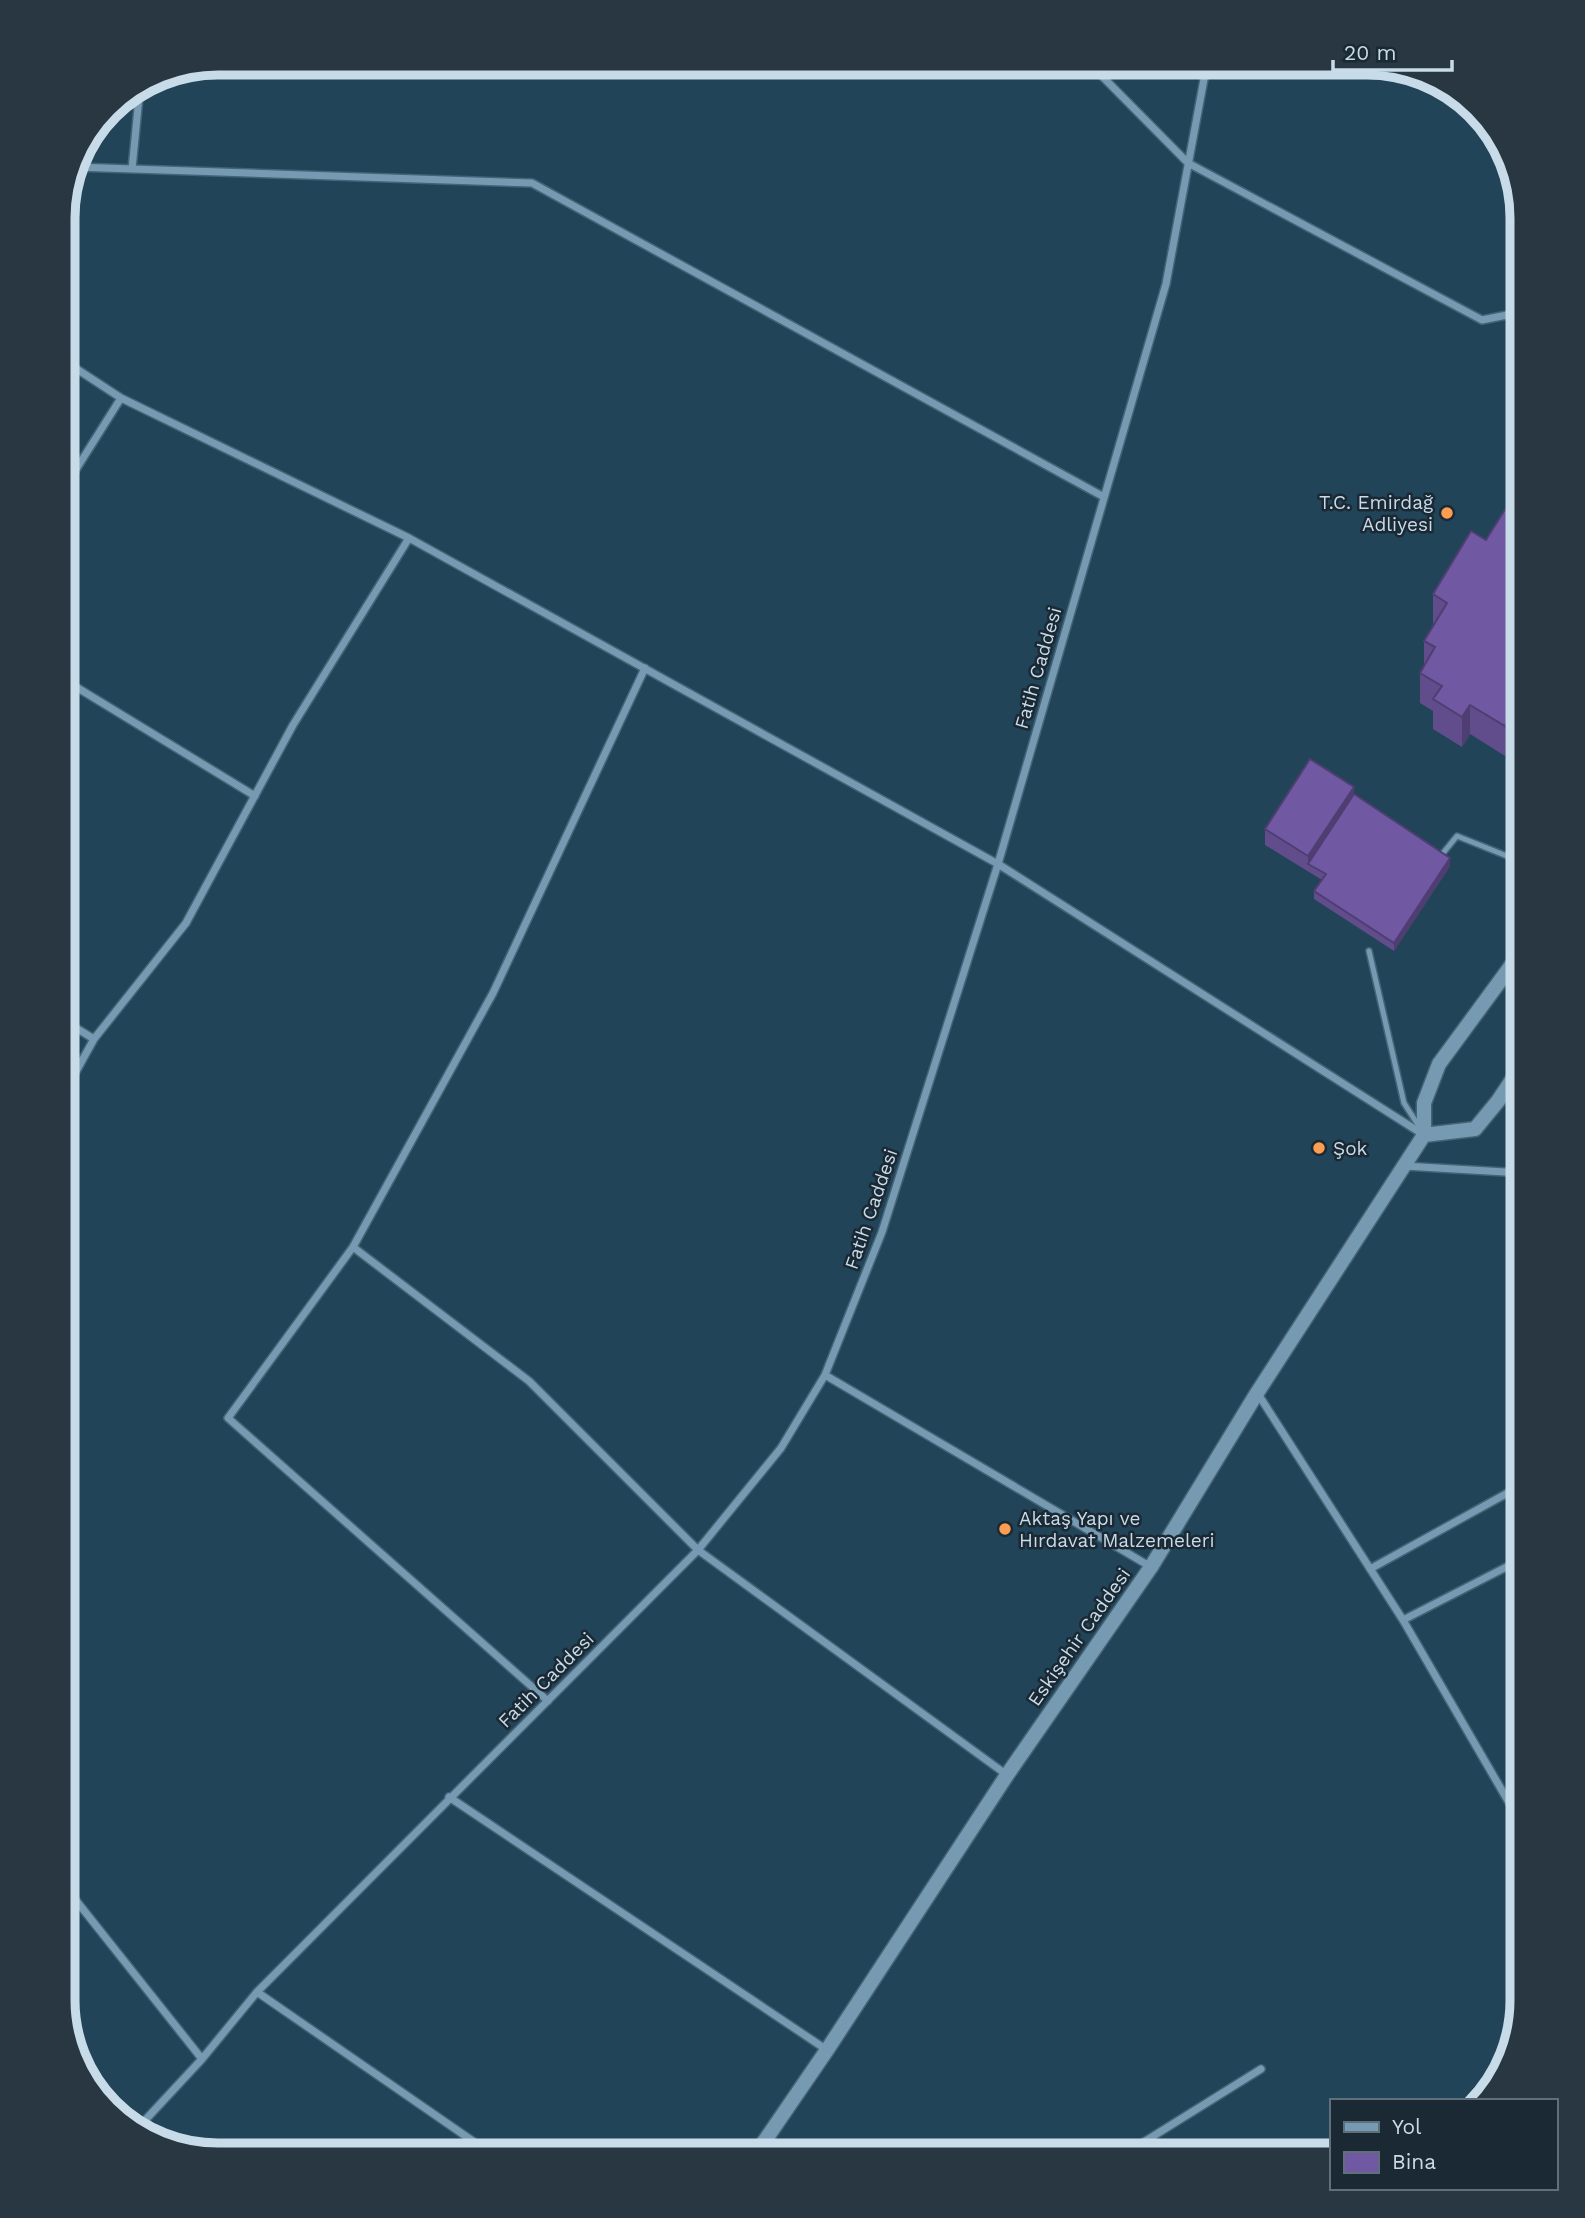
<svg xmlns="http://www.w3.org/2000/svg" width="1585" height="2218" font-family="'Work Sans',sans-serif">
	<rect width="100%" height="100%" fill="#224459"/>
	<g fill="none" stroke-linecap="round" stroke-linejoin="round">
		<defs>
			<path id="lane" d="M 1439,858 L 1457,836 L 1522,862
				M 1369,951 L 1404,1103 L 1420,1128"/>
			<path id="street" d="M 1089,63 L 1188,163 L 1482,320 L 1522,312
				M 75,167 L 532,183 L 1104,497
				M 132,169 L 140,87
				M 63,360 L 121,398 L 409,538 L 998,864 L 1424,1135
				M 63,490 L 121,398
				M 63,679 L 255,796
				M 63,1020 L 94,1039
				M 63,1095 L 94,1039 L 186,923 L 293,725 L 409,538
				M 1404,1166 L 1522,1173
				M 353,1247 L 529,1381 L 698,1550 L 1007,1775
				M 825,1375 L 1151,1567
				M 1258,1394 L 1403,1620 L 1522,1825
				M 1370,1569 L 1522,1485
				M 1403,1620 L 1522,1559
				M 548,1701 L 228,1418 L 353,1247 L 493,993 L 645,668
				M 449,1797 L 827,2050
				M 63,1884 L 202,2059
				M 257,1992 L 493,2155
				M 136,2130 L 202,2059 L 257,1992 L 698,1550 L 781,1448 L 825,1375 L 882,1232 L 998,864 L 1166,284 L 1207,63
				M 1123,2155 L 1261,2069"/>
			<path id="secondary" d="M 1424,1135 L 1475,1129 L 1498,1101 L 1522,1065
				M 755,2155 L 827,2050 L 1007,1775 L 1151,1567 L 1257,1393 L 1424,1135 L 1424,1103 L 1439,1064 L 1522,951"/>
		</defs>
		<!-- lane casing -->
		<use href="#lane" stroke="#446374" stroke-width="8"/>
		<!-- street casing -->
		<use href="#street" stroke="#446374" stroke-width="10"/>
		<!-- secondary casing -->
		<use href="#secondary" stroke="#446374" stroke-width="17"/>
		<!-- lane -->
		<use href="#lane" stroke="#759ab2" stroke-width="5"/>
		<!-- street -->
		<use href="#street" stroke="#759ab2" stroke-width="7"/>
		<!-- secondary -->
		<use href="#secondary" stroke="#759ab2" stroke-width="14"/>
	</g>
	<!-- wall -->
	<path fill="#614c8c" d="M 1509,503 L 1505,756 L 1470,734 L 1462,747 L 1433,729 L 1433,711 L 1420,703 L 1420,673 L 1424,665 L 1424,641 L 1434,625 L 1433,624 L 1433,594 L 1486,540 Z
		M 1354,794 L 1450,866 L 1394,951 L 1314,899 L 1314,891 L 1322,880 L 1265,845 L 1265,829 Z"/>
	<!-- shaded-wall -->
	<path fill="#4f3e72" d="M 1522,667 L 1522,697 L 1510,688 Z
		M 1522,697 L 1522,727 L 1505,756 L 1505,726 Z
		M 1470,705 L 1470,734 L 1462,747 L 1462,717 Z
		M 1354,787 L 1354,802 L 1308,864 L 1308,856 Z
		M 1450,858 L 1450,866 L 1394,951 L 1394,943 Z"/>
	<!-- building -->
	<path fill="#7158a3" stroke="#4f3e72" stroke-width="2" d="M 1522,498 L 1522,667 L 1510,688 L 1522,695 L 1522,697 L 1505,726 L 1470,705 L 1462,717 L 1433,699 L 1442,686 L 1420,673 L 1435,647 L 1424,641 L 1447,603 L 1433,594 L 1471,531 L 1486,540 L 1509,503 L 1516,507 Z
		M 1310,759 L 1354,787 L 1308,856 L 1265,829 Z
		M 1354,794 L 1450,858 L 1394,943 L 1314,891 L 1326,874 L 1308,864 Z"/>
	<!-- markers -->
	<g fill="#fb9e51" stroke="#1a2933" stroke-width="2.5">
		<circle cx="1447" cy="513" r="7"/>
		<circle cx="1319" cy="1148" r="7"/>
		<circle cx="1005" cy="1529" r="7"/>
	</g>
	<g text-anchor="middle" dominant-baseline="central" stroke-width="5" stroke-linejoin="round" paint-order="stroke">
		<!-- poi labels -->
		<g font-size="19" fill="#c8dbe8" stroke="#1a2933" text-anchor="start">
			<text x="1433" y="502" text-anchor="end">T.C. Emirdağ<tspan x="1433" dy="22">Adliyesi</tspan></text>
			<text x="1333" y="1148">Şok</text>
			<text x="1019" y="1518">Aktaş Yapı ve<tspan x="1019" dy="22">Hırdavat Malzemeleri</tspan></text>
		</g>
		<!-- street labels -->
		<g font-size="19" fill="#c8dbe8" stroke="#1a2933">
			<text transform="translate(1038 668) rotate(-74)">Fatih Caddesi</text>
			<text transform="translate(871 1209) rotate(-71)">Fatih Caddesi</text>
			<text transform="translate(1079 1637) rotate(-55)">Eskişehir Caddesi</text>
			<text transform="translate(546 1680) rotate(-45)">Fatih Caddesi</text>
		</g>
	</g>
	<!-- crop -->
	<path d="M0 0H1585V2218H0ZM218 75H1367A143 143 0 0 1 1510 218V2000A143 143 0 0 1 1367 2143H218A143 143 0 0 1 75 2000V218A143 143 0 0 1 218 75Z" fill="#283741" fill-rule="evenodd"/>
	<path fill="none" stroke="#c8dbe8" stroke-width="9" d="M218 75H1367A143 143 0 0 1 1510 218V2000A143 143 0 0 1 1367 2143H218A143 143 0 0 1 75 2000V218A143 143 0 0 1 218 75Z"/>
	<!-- legend -->
	<rect x="1330" y="2099" width="228" height="91" fill="#1a2933" stroke="#60707b" stroke-width="2"/>
	<rect x="1344" y="2122" width="35" height="10" fill="#759ab2" stroke="#60707b" stroke-width="2"/>
	<text x="1392" y="2134" font-size="21" fill="#c8dbe8">Yol</text>
	<rect x="1344" y="2152" width="35" height="21" fill="#7158a3" stroke="#60707b" stroke-width="2"/>
	<text x="1392" y="2169" font-size="21" fill="#c8dbe8">Bina</text>
	<!-- scale -->
	<path d="M1333 60v10h119v-10" fill="none" stroke="#c8dbe8" stroke-width="3.5"/>
	<text x="1344" y="60" font-size="21" fill="#c8dbe8" stroke="#1a2933" stroke-width="5" paint-order="stroke">20 m</text>
</svg>
